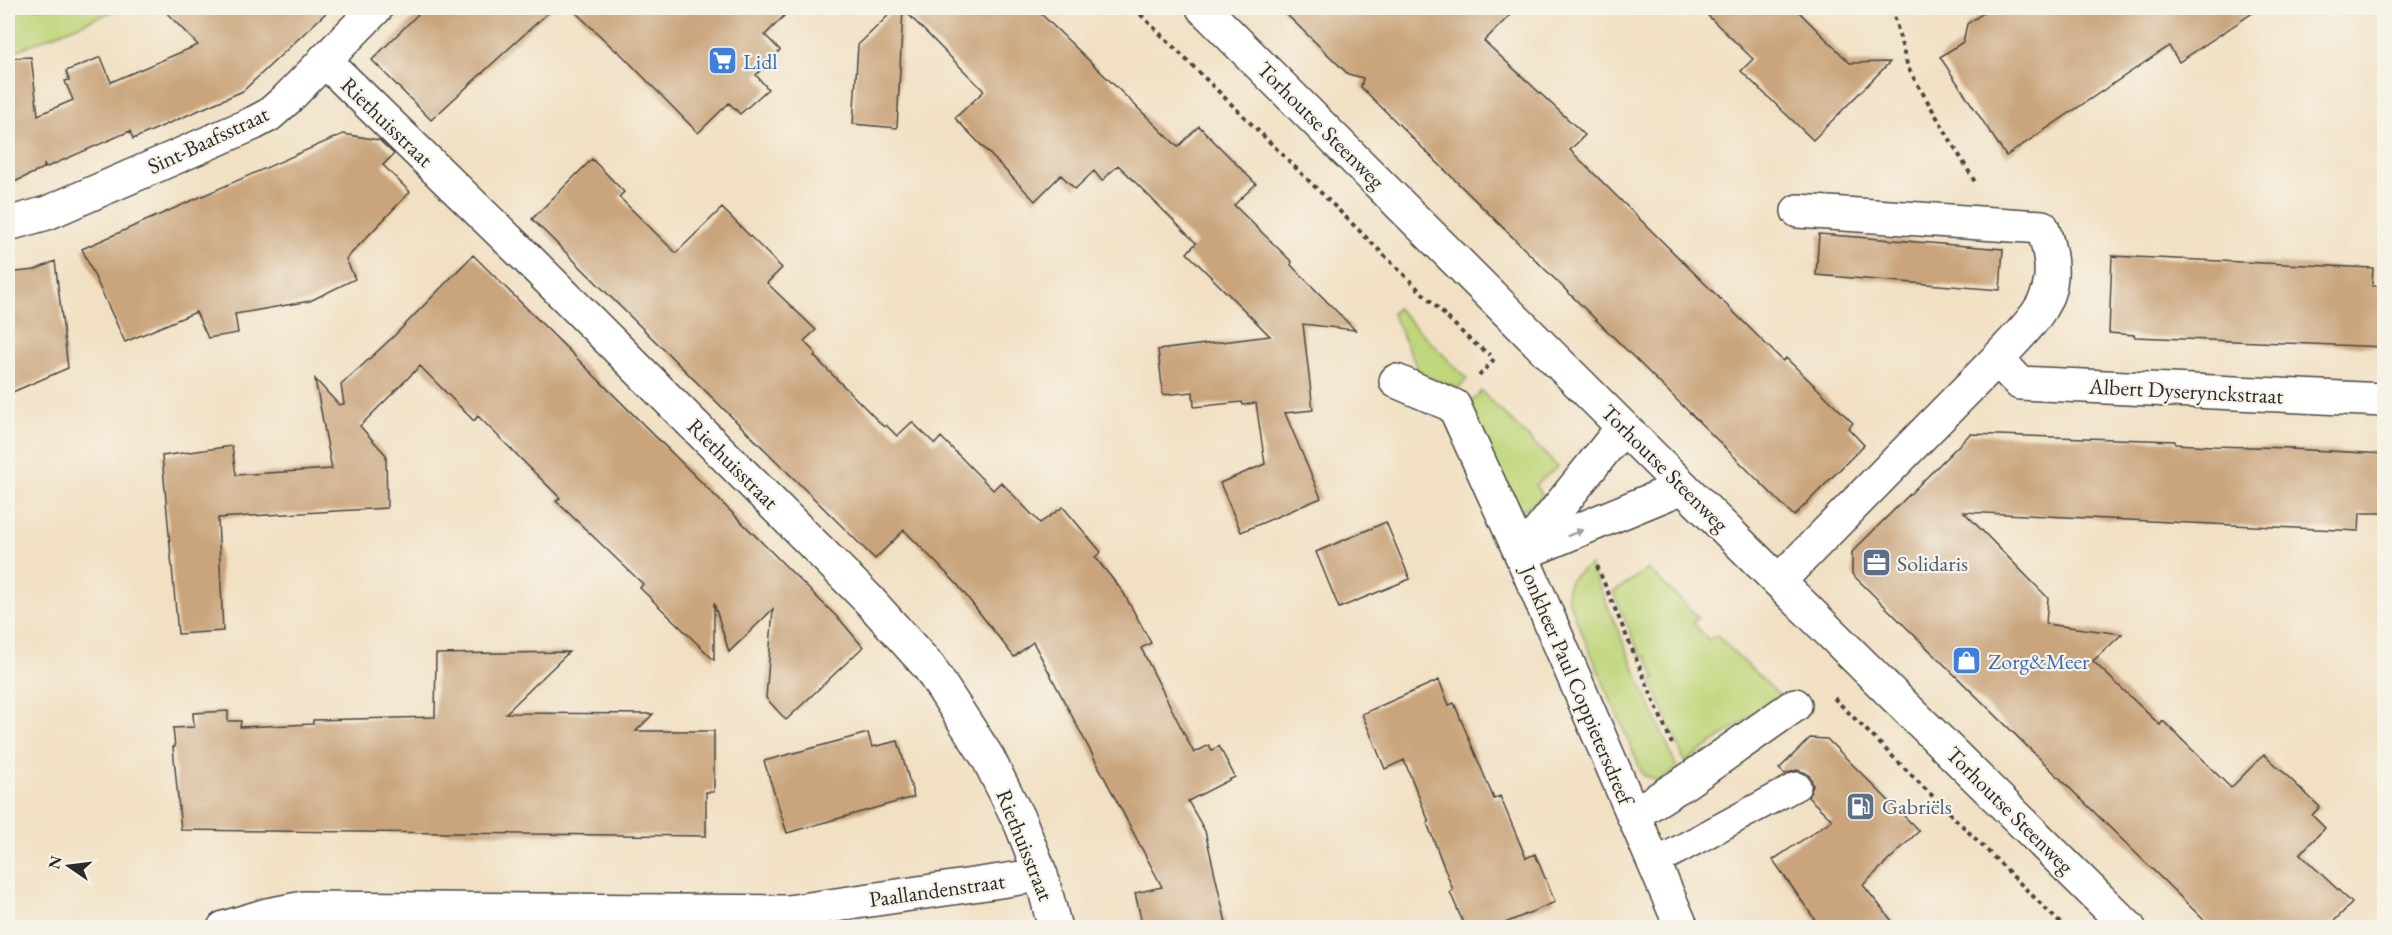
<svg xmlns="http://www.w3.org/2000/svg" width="2392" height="935" font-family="'EB Garamond',serif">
	<rect width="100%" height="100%" fill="#f7f3e8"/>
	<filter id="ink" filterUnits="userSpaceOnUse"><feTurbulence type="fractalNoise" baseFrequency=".0167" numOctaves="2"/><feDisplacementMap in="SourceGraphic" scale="12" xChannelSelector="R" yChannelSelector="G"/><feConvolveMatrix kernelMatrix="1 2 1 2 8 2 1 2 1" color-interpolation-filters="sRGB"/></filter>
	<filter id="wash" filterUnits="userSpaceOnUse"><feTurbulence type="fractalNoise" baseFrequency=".008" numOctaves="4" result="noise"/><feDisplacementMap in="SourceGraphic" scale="24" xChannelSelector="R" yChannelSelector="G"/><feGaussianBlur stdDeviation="1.35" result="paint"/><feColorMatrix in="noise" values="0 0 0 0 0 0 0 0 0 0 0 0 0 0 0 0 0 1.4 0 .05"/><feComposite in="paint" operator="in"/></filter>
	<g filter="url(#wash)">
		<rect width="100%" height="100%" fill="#f1e0c3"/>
		<!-- green -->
		<path fill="#bfd67a" stroke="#758052" stroke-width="1.5" d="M 8,8 L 121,8 L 8,54 Z
			M 1397,308 L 1467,379 L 1459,388 L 1421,376 L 1392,313 Z
			M 1481,391 L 1558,467 L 1535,485 L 1544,497 L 1523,510 L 1518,510 L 1467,407 Z
			M 1590,565 L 1677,768 L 1658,781 L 1643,775 L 1568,600 C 1564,580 1575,575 1590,565 Z
			M 1648,569 L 1698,617 L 1693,623 L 1709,640 L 1716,635 L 1780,696 L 1685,762 L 1651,681 L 1656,679 L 1646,656 L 1641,657 L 1613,592 Z"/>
		<g id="blocks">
			<!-- building -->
			<path fill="#c9a47b" d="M 162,8 L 331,8 L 243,91 L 133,139 L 130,131 L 45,168 L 44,164 L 44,168 L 8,185 L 8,58 L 31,57 L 38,115 L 73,100 L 65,81 L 69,80 L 66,71 L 101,57 L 111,82 L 198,45 Z
				M 424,8 L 553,8 L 431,120 L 372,60 Z
				M 571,8 L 792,8 L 765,35 L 780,50 L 756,75 L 768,89 L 740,114 L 729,103 L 698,133 L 617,50 L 616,51 Z
				M 896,8 L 1035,8 L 1178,147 L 1199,126 L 1256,184 L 1234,205 L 1292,262 L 1291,265 L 1355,330 L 1303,324 L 1313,410 L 1285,413 L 1321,498 L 1241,532 L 1220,483 L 1265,464 L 1256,403 L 1243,405 L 1242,402 L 1194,407 L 1193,392 L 1163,395 L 1158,350 L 1270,336 L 1187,253 L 1196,243 L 1118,165 L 1102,181 L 1094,171 L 1075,189 L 1061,175 L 1035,201 L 955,118 L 984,91 L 903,9 L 897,128 L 853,124 L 858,45 Z
				M 1280,8 L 1517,8 L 1484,41 L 1585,135 L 1570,150 L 1783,361 L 1786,358 L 1853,423 L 1848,428 L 1864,445 L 1794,516 L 1361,87 L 1363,78 L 1348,74 Z
				M 1700,8 L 1795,8 L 1850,63 L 1890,62 L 1813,140 L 1741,71 L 1753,59 Z
				M 1991,8 L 2260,8 L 2179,62 L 2169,46 L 2006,156 L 1940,57 L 1963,42 L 1967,24 Z
				M 343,134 L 379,140 L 394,154 L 383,165 L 410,192 L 346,259 L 355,279 L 310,301 L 235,314 L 238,333 L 208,338 L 196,312 L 125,342 L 82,249 Z
				M 592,159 L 624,192 L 619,197 L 676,253 L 722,208 L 782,268 L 767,283 L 816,330 L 804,341 L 816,354 L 814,356 L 884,427 L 886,425 L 897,436 L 912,422 L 935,444 L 941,437 L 993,490 L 1001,482 L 1040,523 L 1063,507 L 1101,552 L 1095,557 L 1123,592 L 1151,643 L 1141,648 L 1194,753 L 1209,745 L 1212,750 L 1219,746 L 1235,777 L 1188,801 L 1205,831 L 1227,927 L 1143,927 L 1135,893 L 1162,887 L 1033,642 L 1014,657 L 957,584 L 904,530 L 875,559 L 532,219 Z
				M 1819,234 L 2003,249 L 2000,290 L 1816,275 Z
				M 473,255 L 842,622 L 863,647 L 786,720 L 766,698 L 773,609 L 729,652 L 714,603 L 714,660 L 640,588 L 643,584 L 556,501 L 560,498 L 478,416 L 474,421 L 420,366 L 360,426 L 386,455 L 387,508 L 218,518 L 223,631 L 178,634 L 162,456 L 232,446 L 236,475 L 332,469 L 315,379 L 339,405 L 344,404 L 341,385 L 394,336 Z
				M 2112,256 L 2373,268 L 2372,286 L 2385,286 L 2385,347 L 2135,337 L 2134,335 L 2109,333 Z
				M 55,261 L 68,368 L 8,394 L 8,273 L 35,270 Z
				M 1970,434 L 2175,441 L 2175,444 L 2212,446 L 2293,448 L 2292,449 L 2385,454 L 2385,513 L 2360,513 L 2359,531 L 1964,512 L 2048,598 L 2046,624 L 2122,634 L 2093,661 L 2160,725 L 2163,721 L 2231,788 L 2264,754 L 2320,807 L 2312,815 L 2325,828 L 2300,854 L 2352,903 L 2328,927 L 2211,927 L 1852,574 L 1852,552 Z
				M 1386,522 L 1410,579 L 1339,608 L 1316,552 Z
				M 569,652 L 506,713 L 653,714 L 636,731 L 714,731 L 714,792 L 706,792 L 706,836 L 181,830 L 173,747 L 175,747 L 173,728 L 194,727 L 193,713 L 228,711 L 228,721 L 241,721 L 240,727 L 313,724 L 313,720 L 435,717 L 436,654 Z
				M 1439,680 L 1449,705 L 1454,703 L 1494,799 L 1500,796 L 1526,858 L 1535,854 L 1555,902 L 1496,927 L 1465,927 L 1450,892 L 1453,890 L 1427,823 L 1429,822 L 1404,760 L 1385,769 L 1362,714 Z
				M 868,733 L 872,747 L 898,741 L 914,797 L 787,833 L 764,761 Z
				M 1810,738 L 1827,739 L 1919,831 L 1863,885 L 1897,927 L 1820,927 L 1773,860 L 1832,820 L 1808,797 L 1813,786 L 1811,778 L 1806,773 L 1797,770 L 1785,774 L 1779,769 Z"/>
		</g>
	</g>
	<g filter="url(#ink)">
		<use href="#blocks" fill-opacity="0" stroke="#494642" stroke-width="1.5"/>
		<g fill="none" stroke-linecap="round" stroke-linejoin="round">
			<defs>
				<path id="lane" d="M 1654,863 L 1797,786"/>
				<path id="street" d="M 324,60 L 523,254 L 868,599 L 929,667 L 988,758 L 1021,824 L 1041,875 L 1055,928
					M 1798,211 L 2042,227 C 2067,293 2039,314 1997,359 L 2020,383 L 2384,400
					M 8,224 L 47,213 L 254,123 L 269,115 L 287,99 L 376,8
					M 1396,381 L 1454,406 L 1521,554 L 1682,928
					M 1522,553 L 1623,427
					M 1521,554 L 1683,487
					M 1779,581 L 1997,359
					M 1633,815 L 1687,781 L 1795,705
					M 224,928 L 267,915 L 304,908 L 788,912 L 1041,875"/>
				<path id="secondary" d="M 1203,8 L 1683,487 L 2129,928"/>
			</defs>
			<!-- lane casing -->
			<use href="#lane" stroke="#494642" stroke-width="30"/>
			<!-- street casing -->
			<use href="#street" stroke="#494642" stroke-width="36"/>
			<!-- secondary casing -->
			<use href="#secondary" stroke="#494642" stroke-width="36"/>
			<!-- path -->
			<path stroke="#494642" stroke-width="4" stroke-dasharray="4.5 4.5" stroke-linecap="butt" d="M 1134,8 L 1470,340 L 1490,355
				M 1892,8 L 1908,68 L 1975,182
				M 1479,376 L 1495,358
				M 1597,566 L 1672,744
				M 1834,698 L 2065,928"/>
			<!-- lane -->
			<use href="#lane" stroke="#fff" stroke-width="27"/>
			<!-- street -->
			<use href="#street" stroke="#fff" stroke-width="33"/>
			<!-- secondary -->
			<use href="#secondary" stroke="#fff" stroke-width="33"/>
		</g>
		<!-- one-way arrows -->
		<defs><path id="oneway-solid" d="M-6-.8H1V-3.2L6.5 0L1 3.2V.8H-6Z" transform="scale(1.5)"/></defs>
		<use fill="#a0a0a0" href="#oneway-solid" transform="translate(1575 533) rotate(-22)"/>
	</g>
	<!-- icons -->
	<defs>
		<symbol id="supermarket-square" viewBox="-11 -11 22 22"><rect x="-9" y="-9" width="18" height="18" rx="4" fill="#3f7fe0" stroke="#f7f3e8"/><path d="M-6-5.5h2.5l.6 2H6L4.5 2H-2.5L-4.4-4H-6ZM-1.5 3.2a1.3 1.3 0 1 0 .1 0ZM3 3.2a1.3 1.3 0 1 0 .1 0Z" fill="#fff"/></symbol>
		<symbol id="office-square" viewBox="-11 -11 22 22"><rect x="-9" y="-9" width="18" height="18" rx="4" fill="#5c6f8a" stroke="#f7f3e8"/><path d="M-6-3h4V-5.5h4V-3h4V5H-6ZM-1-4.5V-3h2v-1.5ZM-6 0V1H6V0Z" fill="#fff"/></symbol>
		<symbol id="shop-square" viewBox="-11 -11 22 22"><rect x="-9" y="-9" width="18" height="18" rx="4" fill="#3f7fe0" stroke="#f7f3e8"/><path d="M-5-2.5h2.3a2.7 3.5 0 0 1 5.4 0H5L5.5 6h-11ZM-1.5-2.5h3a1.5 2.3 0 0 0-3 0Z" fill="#fff"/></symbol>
		<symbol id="fuel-square" viewBox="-11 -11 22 22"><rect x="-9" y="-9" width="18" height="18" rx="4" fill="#5c6f8a" stroke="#f7f3e8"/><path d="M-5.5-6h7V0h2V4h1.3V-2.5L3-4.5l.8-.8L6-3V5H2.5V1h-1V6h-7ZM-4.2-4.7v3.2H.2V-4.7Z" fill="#fff"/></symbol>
	</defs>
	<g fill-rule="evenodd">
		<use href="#supermarket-square" x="706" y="44" width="33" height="33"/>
		<use href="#office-square" x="1860" y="546" width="33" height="33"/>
		<use href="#shop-square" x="1950" y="644" width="33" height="33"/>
		<use href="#fuel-square" x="1844" y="790" width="33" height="33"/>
	</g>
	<g text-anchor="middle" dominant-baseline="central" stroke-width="4.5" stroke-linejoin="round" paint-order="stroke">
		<!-- shop labels -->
		<g font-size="22" fill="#366cbe" stroke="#f7f3e8" text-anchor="start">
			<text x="743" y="61">Lidl</text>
			<text x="1988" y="661">Zorg&amp;Meer</text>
		</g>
		<!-- street labels -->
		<g font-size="22" fill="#2b2b2b" stroke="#f7f3e8">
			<text transform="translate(387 122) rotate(44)">Riethuisstraat</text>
			<text transform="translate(1321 125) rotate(45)">Torhoutse Steenweg</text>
			<text transform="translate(208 140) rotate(-25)">Sint-Baafsstraat</text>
			<text transform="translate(2186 391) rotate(3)">Albert Dyserynckstraat</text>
			<text transform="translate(733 464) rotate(45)">Riethuisstraat</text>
			<text transform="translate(1665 468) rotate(45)">Torhoutse Steenweg</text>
			<text transform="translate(1577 685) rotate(67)">Jonkheer Paul Coppietersdreef</text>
			<text transform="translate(2010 810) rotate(45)">Torhoutse Steenweg</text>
			<text transform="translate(1025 845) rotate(68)">Riethuisstraat</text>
			<text transform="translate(937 890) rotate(-8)">Paallandenstraat</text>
		</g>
		<!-- service labels -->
		<g font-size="22" fill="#4e5e75" stroke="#f7f3e8" text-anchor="start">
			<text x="1897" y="563">Solidaris</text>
			<text x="1882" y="806">Gabriëls</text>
		</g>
	</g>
	<!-- margin -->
	<rect width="2392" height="935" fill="none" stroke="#f7f3e8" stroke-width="30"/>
	<!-- north arrow -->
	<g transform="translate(69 866) rotate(284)" stroke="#f7f3e8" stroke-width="4.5" paint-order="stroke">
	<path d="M0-4.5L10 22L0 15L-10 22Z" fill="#2b2b2b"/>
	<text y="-9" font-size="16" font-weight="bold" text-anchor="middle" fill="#2b2b2b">N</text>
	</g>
</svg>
